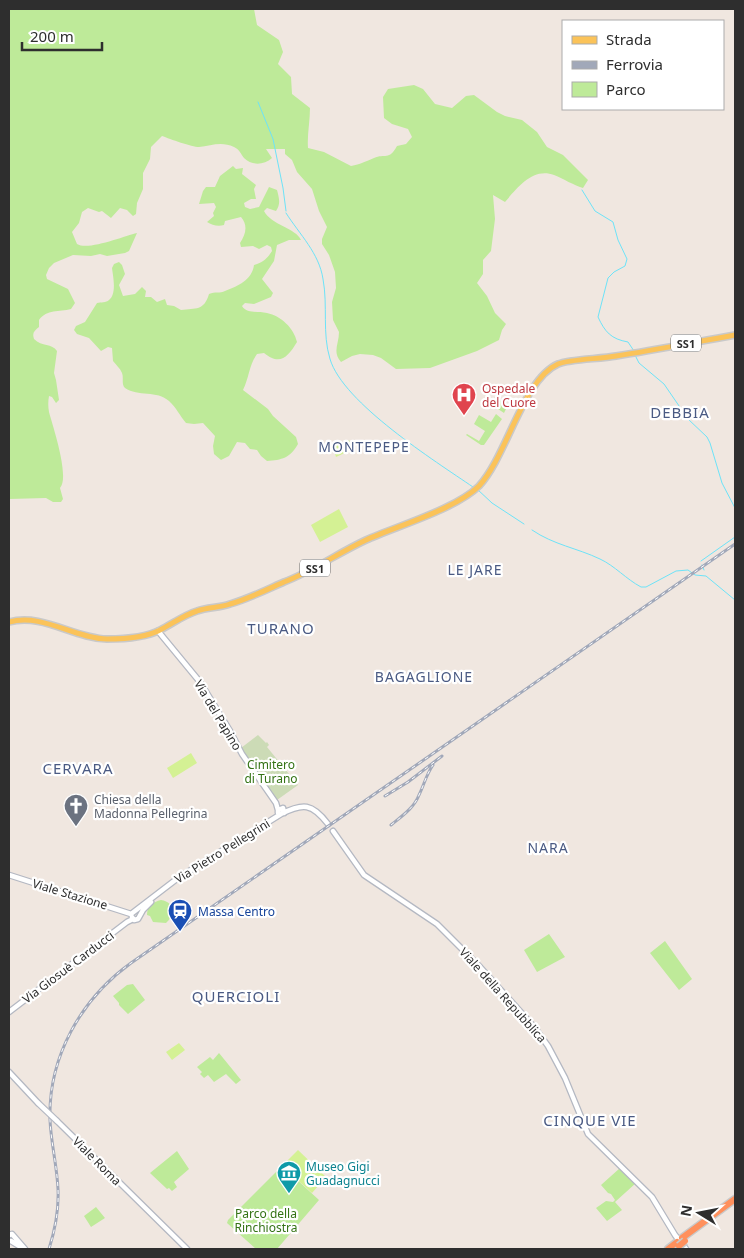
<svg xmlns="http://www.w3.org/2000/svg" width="744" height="1258" font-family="'Noto Sans',sans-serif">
	<rect width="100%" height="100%" fill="#f0e7e0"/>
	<!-- green -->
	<path fill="#beea99" d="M 9,9 L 254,9 L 257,25 L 279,40 L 283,52 L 278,64 L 291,77 L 292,94 L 310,108 C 310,122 307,135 308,148 L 324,152 L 351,166 C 361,164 364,162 374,158 C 385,153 389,161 397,146 L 406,144 L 412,137 L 408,129 L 392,124 L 384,118 L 383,97 L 388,89 L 414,85 L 423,89 L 435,104 L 452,108 L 466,96 L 474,95 L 497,112 L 505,116 L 522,120 L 537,132 L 547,147 L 563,155 L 588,180 L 583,188 C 573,185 564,179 554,175 C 533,167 517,188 505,202 L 493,195 L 495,219 L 491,251 L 483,260 L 483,274 L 477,283 L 487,296 L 495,313 L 506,324 L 502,330 L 499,340 L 477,351 L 430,368 L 396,369 L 381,358 L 373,355 L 360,354 L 352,356 L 341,362 C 332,352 339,344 339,332 L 333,320 L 332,302 L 336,288 L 335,272 L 329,255 L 322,244 L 322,239 L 327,227 L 319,211 L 312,189 L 297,172 L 292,160 L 285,154 L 285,149 L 266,149 L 272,158 C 264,165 252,166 244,158 C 241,154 239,149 234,147 C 221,141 211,146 199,147 C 192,147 170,139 162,136 L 151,147 L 150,159 L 143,173 L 143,189 L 137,203 L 136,214 L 133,216 L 127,210 L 120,208 L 111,218 L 102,211 L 99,212 L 88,208 L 82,212 L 79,223 L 72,232 L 77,244 C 88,251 124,236 137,233 L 129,251 L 125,253 L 107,256 L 100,254 L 91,256 L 73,255 L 54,263 L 49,268 L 46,275 L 47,279 L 68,289 L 75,303 L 71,309 C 59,312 47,309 39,320 L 39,327 C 34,331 32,333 34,339 C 42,347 52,343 57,351 L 54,373 L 56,380 L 59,400 L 56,403 L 52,397 L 49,396 C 48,401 48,407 49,412 C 53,427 70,477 60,488 L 63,499 L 61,502 L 53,502 L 46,498 L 9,499 Z
		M 233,166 L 236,169 L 243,168 L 242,174 L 256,185 L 254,189 L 256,199 L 251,199 L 244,203 L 245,207 L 250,209 L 259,207 L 269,187 L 277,190 C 279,198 281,204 276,211 L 267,208 L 264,211 C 271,225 296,228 301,240 L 289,240 L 277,245 L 274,261 L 262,279 L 273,293 L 271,297 L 254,304 L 245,303 L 242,306 C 247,314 258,311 267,313 C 281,316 294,328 297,342 C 288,357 280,366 264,353 L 257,354 C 249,365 249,378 243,390 L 268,409 L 273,416 L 296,437 L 298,444 C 290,458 282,460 267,461 L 261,456 L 257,450 L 250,449 L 245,443 L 237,442 L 229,456 L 221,460 L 214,454 L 213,446 L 215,436 L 203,423 L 194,424 L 186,423 C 180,416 176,407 169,401 C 157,390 138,397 125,388 C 121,384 124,378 122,373 C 120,368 116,365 113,361 L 112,348 L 108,347 L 101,351 L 89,338 L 77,334 L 74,330 L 76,326 L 85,322 L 97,303 C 101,302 106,303 109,300 C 117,294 113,276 112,268 L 114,264 L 119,262 L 122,265 L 125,274 L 119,285 L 123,296 L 135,294 L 142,287 L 146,291 L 145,297 L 151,297 L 157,302 L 165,299 L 167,305 L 174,306 L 181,310 C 196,308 204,311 209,294 C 215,291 220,294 225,291 C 238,286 252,280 254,265 C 262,263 268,258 272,251 L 271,247 L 267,245 L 259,249 L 253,246 L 241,247 L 240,243 C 246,234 248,225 241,217 L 225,221 L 224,225 C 218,227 212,225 207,222 L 214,216 L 213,213 L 216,207 L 214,203 L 199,204 L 203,191 L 206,187 L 215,187 L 220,176 Z
		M 498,397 L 506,409 L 504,413 L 492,405 L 494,398 Z
		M 496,414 L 502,419 L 484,445 L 481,445 L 466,435 L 467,434 L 479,441 L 485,431 L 474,424 L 479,415 L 491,422 Z
		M 161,900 C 175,902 175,915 166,923 L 153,922 L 150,916 L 147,915 C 147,906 153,902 161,900 Z
		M 549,934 L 565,957 L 537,972 L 524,950 Z
		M 665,941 L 692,979 L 679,990 L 650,953 Z
		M 133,984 L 145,1000 L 128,1014 L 119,1005 L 119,1003 L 113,996 L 127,985 Z
		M 219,1053 L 241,1080 L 236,1084 L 226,1074 L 214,1082 L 208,1075 L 204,1078 L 200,1074 L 202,1072 L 197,1067 L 210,1057 L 213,1060 Z
		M 177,1151 L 189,1169 L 174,1182 L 177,1187 L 172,1191 L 169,1188 L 167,1189 L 150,1173 Z
		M 282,1166 L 319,1200 L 277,1249 L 256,1249 L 227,1223 L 228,1220 Z
		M 620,1168 L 636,1183 L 615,1202 L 622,1210 L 607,1221 L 596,1208 L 606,1201 L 613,1202 L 615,1200 L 611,1194 L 608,1193 L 601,1185 Z
		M 96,1207 L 105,1218 L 91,1227 L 84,1216 Z"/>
	<!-- cemetery -->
	<path fill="#ccdbb6" d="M 258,735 L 266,743 L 267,742 L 269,745 L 267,747 L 298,785 L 277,800 L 261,779 L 241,748 Z"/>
	<!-- pitch -->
	<path fill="#d4f194" d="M 349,440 L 353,449 L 336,457 L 333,447 Z
		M 339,509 L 348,527 L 320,542 L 311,525 Z
		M 191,753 L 197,763 L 173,778 L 167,768 Z
		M 179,1043 L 185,1050 L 172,1060 L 166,1052 Z
		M 298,1150 L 326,1177 L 312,1193 L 282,1166 Z"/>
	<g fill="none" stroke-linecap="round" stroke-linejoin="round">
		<!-- stream -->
		<path stroke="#6de3f8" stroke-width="1" d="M 258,102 L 273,139 L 283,188 L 286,211
			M 582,190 L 595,211 L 613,222 L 618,240 L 627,259 L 625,266 L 614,272 L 608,278 L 598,317 C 605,332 611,339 628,342 L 634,351
			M 286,213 C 300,235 319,253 323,279 C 328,306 322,333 330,359 C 343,403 435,461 473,487
			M 635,355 L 639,363 L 664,384 L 688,419 L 707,437 L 710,443 L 722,483 L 735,508
			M 477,489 L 492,503 L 524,524
			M 532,530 C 554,545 577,548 600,559 C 615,566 626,579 641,587 L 646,587 L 676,571 L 688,570 L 695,575 L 706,576 L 735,600
			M 701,561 L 735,537
			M 702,565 L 704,570"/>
		<defs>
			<path id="secondary" d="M 158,631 L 200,682 L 230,731 L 242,754 L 276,803 L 278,810
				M 284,813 L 283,808 L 278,810 L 278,813 L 281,814 C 303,803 312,803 328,824
				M 333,831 L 364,875 L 437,924 L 480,967 L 535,1028 L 548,1046 L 565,1078 L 588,1134 L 652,1197 L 675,1235 L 686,1249
				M 9,875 L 131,914
				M 131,914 L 178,878 L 281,814
				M 132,917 L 134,920 L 138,919 L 143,910 L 151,902
				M 9,1012 L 127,922 L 133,919
				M 9,1072 L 38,1103
				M 57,1121 L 187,1249
				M 9,1235 L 12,1234 L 25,1249
				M 11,1241 L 24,1249"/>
			<path id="primary" d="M 9,622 C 43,613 73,638 107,639 C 123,639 145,638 160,630 C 172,624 184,615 197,611 C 208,607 219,608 230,604 C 248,599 266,590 284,582 C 313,571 338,553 366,540 C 397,526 456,509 479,486 C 507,456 523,379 558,364 C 570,359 600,359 616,356 C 656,350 695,342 735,335"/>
			<path id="highway" d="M 682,1238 L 735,1199
				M 668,1249 L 677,1242"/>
		</defs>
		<!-- secondary casing -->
		<use href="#secondary" stroke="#b4b8c2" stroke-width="7"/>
		<!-- primary casing -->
		<use href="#primary" stroke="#c9c9c9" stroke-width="8"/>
		<!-- highway casing -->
		<use href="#highway" stroke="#c9c9c9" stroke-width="9"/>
		<!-- secondary -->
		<use href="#secondary" stroke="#fff" stroke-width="4.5"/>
		<!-- primary -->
		<use href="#primary" stroke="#fbc359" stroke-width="5"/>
		<!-- highway -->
		<use href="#highway" stroke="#ff905c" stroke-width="6"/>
		<defs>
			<path id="rail" d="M 385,796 L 408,782 L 442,756
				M 391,825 C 402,816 414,808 419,795 C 424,785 426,775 433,765
				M 49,1249 C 55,1230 59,1210 58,1189 C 57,1166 51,1143 50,1120 C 48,1057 81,999 131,963 L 735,544"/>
		</defs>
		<!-- rail casing -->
		<use href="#rail" stroke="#a1a8b9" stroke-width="3"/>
		<!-- rail -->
		<use href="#rail" stroke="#fff" stroke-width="1" stroke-dasharray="4" stroke-linecap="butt"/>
		<defs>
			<path id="secondary-bridge" d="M 38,1103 L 57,1121"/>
			<path id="highway-bridge" d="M 679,1246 L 685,1241"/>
		</defs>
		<!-- secondary-bridge casing -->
		<use href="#secondary-bridge" stroke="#b4b8c2" stroke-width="7" stroke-linecap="butt"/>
		<!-- highway-bridge casing -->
		<use href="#highway-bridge" stroke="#c9c9c9" stroke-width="9" stroke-linecap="butt"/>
		<!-- secondary-bridge -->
		<use href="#secondary-bridge" stroke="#fff" stroke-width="4.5"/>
		<!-- highway-bridge -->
		<use href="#highway-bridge" stroke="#ff905c" stroke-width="6"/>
	</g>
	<!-- icons -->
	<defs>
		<symbol id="hospital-pin" viewBox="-11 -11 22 30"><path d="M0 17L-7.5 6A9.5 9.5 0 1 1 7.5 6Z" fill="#e0444e" stroke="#fff"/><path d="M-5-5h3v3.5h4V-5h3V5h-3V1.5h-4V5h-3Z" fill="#fff"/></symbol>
		<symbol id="church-pin" viewBox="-11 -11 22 30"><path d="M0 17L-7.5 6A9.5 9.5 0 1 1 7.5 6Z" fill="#6b7280" stroke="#fff"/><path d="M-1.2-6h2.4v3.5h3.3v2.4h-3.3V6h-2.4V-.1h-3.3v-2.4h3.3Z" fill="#fff"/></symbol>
		<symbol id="station-pin" viewBox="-11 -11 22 30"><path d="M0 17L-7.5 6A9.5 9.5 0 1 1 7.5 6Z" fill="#1a4fb4" stroke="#fff"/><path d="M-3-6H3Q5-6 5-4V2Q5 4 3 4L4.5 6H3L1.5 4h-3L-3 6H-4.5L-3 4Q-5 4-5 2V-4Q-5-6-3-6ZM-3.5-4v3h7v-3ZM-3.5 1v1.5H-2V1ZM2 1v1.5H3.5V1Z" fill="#fff"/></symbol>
		<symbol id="museum-pin" viewBox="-11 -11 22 30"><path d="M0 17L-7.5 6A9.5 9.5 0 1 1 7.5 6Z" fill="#0f9aa8" stroke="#fff"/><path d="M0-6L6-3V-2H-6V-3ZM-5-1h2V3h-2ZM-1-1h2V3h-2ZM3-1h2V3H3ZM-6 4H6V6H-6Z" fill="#fff"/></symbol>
	</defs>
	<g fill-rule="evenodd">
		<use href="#hospital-pin" x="450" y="381" width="28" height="38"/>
		<use href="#church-pin" x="62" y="792" width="28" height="38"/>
		<use href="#station-pin" x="166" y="897" width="28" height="38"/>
		<use href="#museum-pin" x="275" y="1159" width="28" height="38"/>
	</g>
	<g text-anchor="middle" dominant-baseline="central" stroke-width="4.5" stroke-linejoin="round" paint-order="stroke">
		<!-- shield labels -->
		<g fill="#fff" stroke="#6d6d6d" stroke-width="1">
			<rect x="671" y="334.5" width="30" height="17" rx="4"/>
			<rect x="300" y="559.5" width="30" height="17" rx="4"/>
		</g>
		<g font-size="11" font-weight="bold" fill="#2e2e2e">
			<text x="686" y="343">SS1</text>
			<text x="315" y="568">SS1</text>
		</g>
		<!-- health labels -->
		<g font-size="12" fill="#be3a42" stroke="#fff" text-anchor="start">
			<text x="482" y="388">Ospedale<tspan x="482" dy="14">del Cuore</tspan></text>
		</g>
		<!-- street labels -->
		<g font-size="12" fill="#2e2e2e" stroke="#fff">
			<text transform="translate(218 715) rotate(59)">Via del Papino</text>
			<text transform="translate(222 851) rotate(-32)">Via Pietro Pellegrini</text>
			<text transform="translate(70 894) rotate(17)">Viale Stazione</text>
			<text transform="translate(68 967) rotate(-37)">Via Giosuè Carducci</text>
			<text transform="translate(503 995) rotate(48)">Viale della Repubblica</text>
			<text transform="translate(97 1161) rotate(45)">Viale Roma</text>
		</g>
		<!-- park labels -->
		<g font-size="12" fill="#347315" stroke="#fff">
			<text x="271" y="764">Cimitero<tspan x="271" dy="14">di Turano</tspan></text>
			<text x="266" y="1213">Parco della<tspan x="266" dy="14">Rinchiostra</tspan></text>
		</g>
		<!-- worship labels -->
		<g font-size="12" fill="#5b616d" stroke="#fff" text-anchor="start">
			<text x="94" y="799">Chiesa della<tspan x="94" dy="14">Madonna Pellegrina</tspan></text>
		</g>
		<!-- transit labels -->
		<g font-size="12" fill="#164399" stroke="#fff" text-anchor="start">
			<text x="198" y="911">Massa Centro</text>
		</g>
		<!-- culture labels -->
		<g font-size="12" fill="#0d838f" stroke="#fff" text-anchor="start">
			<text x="306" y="1166">Museo Gigi<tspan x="306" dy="14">Guadagnucci</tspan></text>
		</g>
		<!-- neighbourhood labels -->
		<g font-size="14" letter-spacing="1" fill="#4a5a83" stroke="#fff">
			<text x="364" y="446">MONTEPEPE</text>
			<text x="475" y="569">LE JARE</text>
			<text x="424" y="676">BAGAGLIONE</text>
			<text x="548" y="847">NARA</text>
		</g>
		<!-- quarter labels -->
		<g font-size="15" letter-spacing="1" fill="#4a5a83" stroke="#fff">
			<text x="680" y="412">DEBBIA</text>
			<text x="281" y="628">TURANO</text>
			<text x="78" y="768">CERVARA</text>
			<text x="236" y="996">QUERCIOLI</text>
			<text x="590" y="1120">CINQUE VIE</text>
		</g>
	</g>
	<!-- border -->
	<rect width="744" height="1258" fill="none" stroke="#2e2e2e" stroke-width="20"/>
	<!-- legend -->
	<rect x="562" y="20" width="162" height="90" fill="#ffffff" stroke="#ababab"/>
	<rect x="572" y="36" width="25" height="8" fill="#fbc359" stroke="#ababab"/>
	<text x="606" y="45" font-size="15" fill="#2e2e2e">Strada</text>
	<rect x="572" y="61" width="25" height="8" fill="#a1a8b9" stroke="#ababab"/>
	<text x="606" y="70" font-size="15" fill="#2e2e2e">Ferrovia</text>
	<rect x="572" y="82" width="25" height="15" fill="#beea99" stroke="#ababab"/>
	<text x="606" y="95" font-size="15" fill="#2e2e2e">Parco</text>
	<!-- north arrow -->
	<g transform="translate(699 1213) rotate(280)" stroke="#ffffff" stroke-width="4" paint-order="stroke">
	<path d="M0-4L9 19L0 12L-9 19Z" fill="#2e2e2e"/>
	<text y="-8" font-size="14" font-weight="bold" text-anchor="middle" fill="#2e2e2e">N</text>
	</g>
	<!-- scale -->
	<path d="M22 42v8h80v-8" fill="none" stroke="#2e2e2e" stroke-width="2.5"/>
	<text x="30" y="42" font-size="15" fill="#2e2e2e" stroke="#ffffff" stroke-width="4" paint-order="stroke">200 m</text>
</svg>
